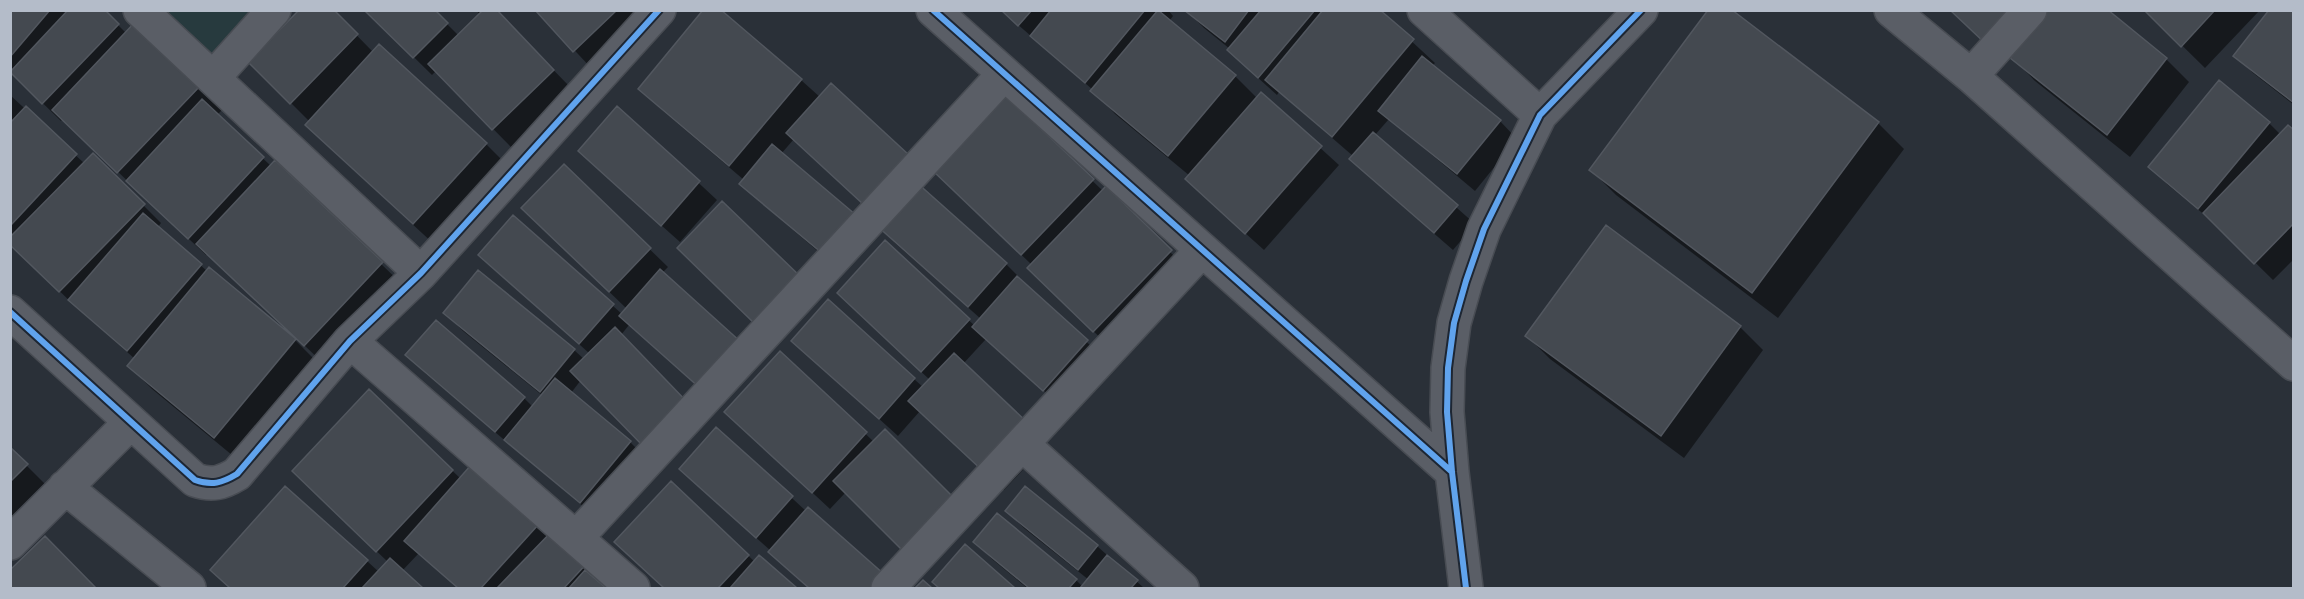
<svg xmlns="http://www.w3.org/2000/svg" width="2304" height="599" font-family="Cabin,sans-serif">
	<rect width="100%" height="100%" fill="#2a3038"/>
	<!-- green -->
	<path fill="#273a3e" d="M 144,11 L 280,11 L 217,82 Z"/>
	<!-- shadow -->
	<path fill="#0007" d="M 10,10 L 103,10 L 127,34 L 200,86 L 223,109 L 217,115 L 271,166 L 275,162 L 404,286 L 328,368 L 208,253 L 206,255 L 141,194 L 63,119 L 61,121 L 10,71 Z
		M 332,10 L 373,52 L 486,144 L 509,167 L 436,246 L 330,148 L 307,125 L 310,122 L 250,62 Z
		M 366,10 L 433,10 L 459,36 L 480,15 L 476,10 L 495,10 L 571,88 L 511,147 L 436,71 L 432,75 Z
		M 537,10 L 654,10 L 592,69 Z
		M 1001,10 L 1168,10 L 1173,16 L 1170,20 L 1235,76 L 1257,98 L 1261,94 L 1339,165 L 1264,250 L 1205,197 L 1190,176 L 1115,114 L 1093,90 Z
		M 1186,10 L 1378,10 L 1435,63 L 1432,66 L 1500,121 L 1517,139 L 1475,191 L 1389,119 L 1375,135 L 1475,224 L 1453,250 L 1369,177 L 1351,159 L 1353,156 L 1279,92 L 1277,95 L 1247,68 L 1229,50 L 1230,49 L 1204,28 Z
		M 1730,10 L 1878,123 L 1904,149 L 1778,318 L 1616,195 L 1591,170 Z
		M 2105,10 L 2166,59 L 2189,82 L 2130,157 L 2035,81 L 2011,56 L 1952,11 Z
		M 2146,10 L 2260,10 L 2205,68 Z
		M 2294,10 L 2294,105 L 2253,73 L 2235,55 Z
		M 801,80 L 1006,264 L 1024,282 L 1023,283 L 1105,359 L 1062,407 L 986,339 L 963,364 L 1047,444 L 1004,490 L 920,411 L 898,436 L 793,341 L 914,379 L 923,387 L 930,380 L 856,311 L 885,242 L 975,326 L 981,319 L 895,243 L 878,225 L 882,220 L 794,139 L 781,154 L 841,271 L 759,201 L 741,184 L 744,180 L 663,111 L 640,88 Z
		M 10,95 L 84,163 L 93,155 L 161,223 L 158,227 L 207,271 L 295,340 L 318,363 L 238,460 L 152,389 L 129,366 L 135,359 L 77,308 L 10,243 Z
		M 1003,95 L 1103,191 L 1194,274 L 1117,354 L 1052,291 L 1032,265 L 955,191 Z
		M 618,108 L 717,200 L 680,242 L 597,168 Z
		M 2269,123 L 2281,135 L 2294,132 L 2294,259 L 2273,280 L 2217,225 L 2168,185 L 2150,167 Z
		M 564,166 L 668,267 L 662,273 L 720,406 L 629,325 L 621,335 L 706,423 L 664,465 L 581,380 L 571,393 L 630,442 L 648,460 L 598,519 L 425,373 L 407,355 L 524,398 L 533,407 L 543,396 L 463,331 L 445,313 L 574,350 L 584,359 L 590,354 L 480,255 L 513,217 L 622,314 L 627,309 L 541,226 Z
		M 1740,327 L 1763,350 L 1684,458 L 1550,359 L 1527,336 Z
		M 781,353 L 874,442 L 846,492 L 830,509 L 744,429 Z
		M 369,391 L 461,479 L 537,526 L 548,537 L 606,580 L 601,586 L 604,588 L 458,588 L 419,553 L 402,571 L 421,588 L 230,588 L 212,570 L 367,561 L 379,572 L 388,562 L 316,494 Z
		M 717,429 L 806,511 L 896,588 L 809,588 L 771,551 L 699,487 Z
		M 10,449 L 49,488 L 10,528 Z
		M 671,483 L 755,562 L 759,557 L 795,588 L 665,588 L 634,560 Z
		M 1026,488 L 1097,546 L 1144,588 L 1027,588 L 993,560 L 975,542 L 1076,580 L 1083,587 L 1089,580 L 1025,529 L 1007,511 Z
		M 45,538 L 95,588 L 10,588 L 10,572 Z
		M 965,546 L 1013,588 L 940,588 L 934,582 Z"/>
	<!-- building -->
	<path fill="#444950" stroke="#52575f" stroke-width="1.5" d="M 10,10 L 50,10 L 10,57 Z
		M 68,10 L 105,10 L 119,24 L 42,104 L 10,72 Z
		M 299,10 L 334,10 L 358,34 L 290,104 L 248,62 Z
		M 364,10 L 435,10 L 448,23 L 413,58 Z
		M 483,10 L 497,10 L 554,70 L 492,130 L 428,64 Z
		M 535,10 L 617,10 L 573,52 Z
		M 703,10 L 721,10 L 802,79 L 729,166 L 638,89 Z
		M 1001,10 L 1032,10 L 1018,26 Z
		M 1051,10 L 1145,10 L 1085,83 L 1030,36 Z
		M 1158,10 L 1236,75 L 1168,156 L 1090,91 Z
		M 1184,10 L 1249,10 L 1225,42 Z
		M 1261,10 L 1315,10 L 1258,78 L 1227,50 Z
		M 1323,10 L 1380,10 L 1414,39 L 1332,137 L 1265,80 Z
		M 1708,10 L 1732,10 L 1879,122 L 1752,293 L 1589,170 Z
		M 1950,10 L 2018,10 L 1987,45 Z
		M 2048,10 L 2108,10 L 2167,58 L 2107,135 L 2010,58 Z
		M 2144,10 L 2215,10 L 2181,47 Z
		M 2269,10 L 2294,10 L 2294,103 L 2233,56 Z
		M 136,21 L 201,85 L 117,173 L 52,110 Z
		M 379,44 L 487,143 L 413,224 L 305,125 Z
		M 1422,56 L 1501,120 L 1457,174 L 1378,111 Z
		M 2219,80 L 2270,122 L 2198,209 L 2148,167 Z
		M 831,83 L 909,155 L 864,205 L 786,133 Z
		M 1261,92 L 1322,146 L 1245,234 L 1185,179 Z
		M 1003,93 L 1094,179 L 1021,255 L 931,169 Z
		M 202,99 L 264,157 L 188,239 L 126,181 Z
		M 26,106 L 77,154 L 10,226 L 10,123 Z
		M 617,106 L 700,181 L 661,226 L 578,151 Z
		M 2288,125 L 2294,130 L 2294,223 L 2254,264 L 2203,213 Z
		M 1373,132 L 1458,205 L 1434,233 L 1349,159 Z
		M 772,144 L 856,215 L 823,254 L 739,184 Z
		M 93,153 L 145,204 L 59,292 L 10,245 L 10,237 Z
		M 275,160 L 383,262 L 304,346 L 196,244 Z
		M 564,164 L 651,248 L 609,292 L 521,208 Z
		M 915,181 L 1007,263 L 968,307 L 876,225 Z
		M 1106,186 L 1172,250 L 1093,332 L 1027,268 Z
		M 722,201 L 803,279 L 757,326 L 677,248 Z
		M 143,213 L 202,264 L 127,351 L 68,300 Z
		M 513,215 L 614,304 L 579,344 L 478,255 Z
		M 1606,225 L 1741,326 L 1661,436 L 1525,336 Z
		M 885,240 L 970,319 L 921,372 L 837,293 Z
		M 209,267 L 296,339 L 214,438 L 127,366 Z
		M 660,269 L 742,343 L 701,389 L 619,316 Z
		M 478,270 L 575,349 L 540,392 L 443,313 Z
		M 1017,276 L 1088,340 L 1043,391 L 972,327 Z
		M 828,299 L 915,378 L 879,419 L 791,341 Z
		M 436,320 L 525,397 L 495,432 L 405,355 Z
		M 615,327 L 689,404 L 645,448 L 570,371 Z
		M 780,351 L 867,432 L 812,493 L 724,412 Z
		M 954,353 L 1030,425 L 985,473 L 908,401 Z
		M 555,378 L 631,441 L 580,503 L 504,440 Z
		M 369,389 L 453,470 L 376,552 L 292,471 Z
		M 716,427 L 793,496 L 756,538 L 679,469 Z
		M 885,429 L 956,500 L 904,552 L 833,481 Z
		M 10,447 L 28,464 L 10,482 Z
		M 471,465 L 538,525 L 481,588 L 458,588 L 404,541 Z
		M 671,481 L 749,555 L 718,588 L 664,588 L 614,542 Z
		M 285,486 L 368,560 L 343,588 L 230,588 L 210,570 Z
		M 1025,486 L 1098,545 L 1078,570 L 1005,511 Z
		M 808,507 L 885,575 L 873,588 L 809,588 L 768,552 Z
		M 997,513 L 1077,579 L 1069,588 L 1029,588 L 973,542 Z
		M 555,528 L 589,561 L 564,588 L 497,588 Z
		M 45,536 L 96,588 L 10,588 L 10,570 Z
		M 965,544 L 1015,588 L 939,588 L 932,582 Z
		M 759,555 L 797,588 L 730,588 Z
		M 1107,555 L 1138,580 L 1131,588 L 1080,588 Z
		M 390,558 L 423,588 L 362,588 Z
		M 585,570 L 606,588 L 569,588 Z
		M 923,580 L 932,588 L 915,588 Z"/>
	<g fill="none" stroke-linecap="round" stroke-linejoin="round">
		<defs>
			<path id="minor" d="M 140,10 L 421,273
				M 933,10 L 1452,472
				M 1424,10 L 1540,115
				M 1891,10 L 1971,76 L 2294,364
				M 1971,76 L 2030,10
				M 213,78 L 274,10
				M 10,312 L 195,480 C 212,486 222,483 237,474 L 350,341 L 421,273 L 659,10
				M 350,341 L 633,588
				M 1022,444 L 1182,588
				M 65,487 L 189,588
				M 576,538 L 1004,74
				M 10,543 L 131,422
				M 888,588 L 1202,250
				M 1466,588 L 1452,472 L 1447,412 L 1448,368 L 1454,323 L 1466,281 L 1484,229 L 1540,115 L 1641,10"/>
		</defs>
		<!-- minor casing -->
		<use href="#minor" stroke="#484c53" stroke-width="36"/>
		<!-- minor -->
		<use href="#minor" stroke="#5a5e66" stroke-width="33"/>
		<defs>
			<path id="cycleway" d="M 933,10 L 1452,472
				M 10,312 L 195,480 C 212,486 222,483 237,474 L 350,341 L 421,273 L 659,10
				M 1466,588 L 1452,472 L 1447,412 L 1448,368 L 1454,323 L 1466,281 L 1484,229 L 1540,115 L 1641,10"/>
		</defs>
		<!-- cycleway casing -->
		<use href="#cycleway" stroke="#1d2633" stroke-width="10"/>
		<!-- cycleway -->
		<use href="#cycleway" stroke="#60a3ed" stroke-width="6"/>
	</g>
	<!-- border -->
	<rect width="2304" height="599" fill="none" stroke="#b4bcc9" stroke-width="24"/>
</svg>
